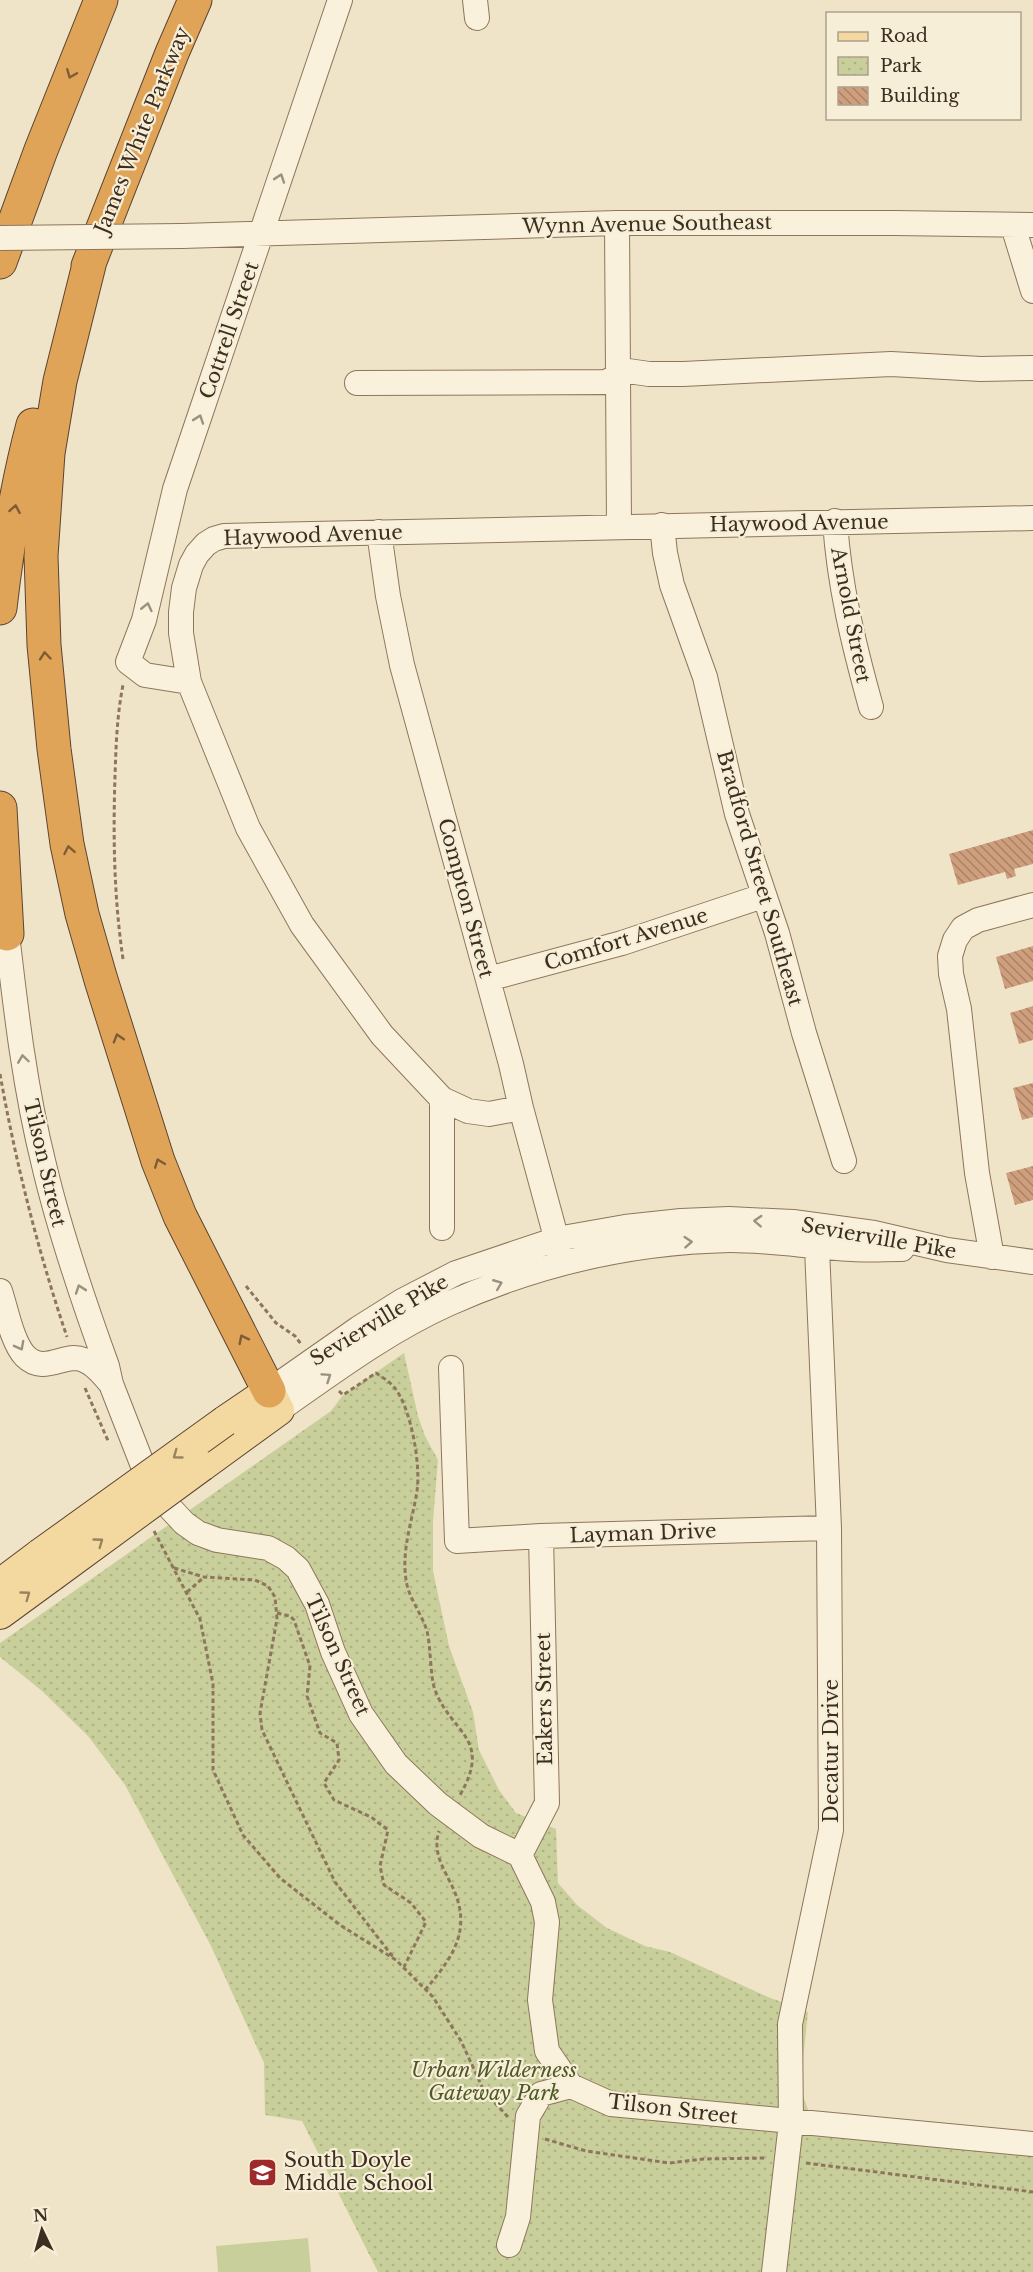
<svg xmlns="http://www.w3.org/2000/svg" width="1033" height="2272" font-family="'Libre Baskerville',serif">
	<defs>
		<pattern id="park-dots" width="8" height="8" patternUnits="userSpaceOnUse" patternTransform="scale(1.5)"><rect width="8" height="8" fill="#c9cf9b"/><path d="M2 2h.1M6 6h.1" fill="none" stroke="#aeb285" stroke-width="1.8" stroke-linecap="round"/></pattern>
		<pattern id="building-back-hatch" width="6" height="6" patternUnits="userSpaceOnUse" patternTransform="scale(1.5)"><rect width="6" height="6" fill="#cf9f7d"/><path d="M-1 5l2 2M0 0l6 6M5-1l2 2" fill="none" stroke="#a98266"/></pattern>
	</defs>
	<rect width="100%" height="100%" fill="#f0e4c8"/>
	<!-- green -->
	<path fill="#c9cf9b" d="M 308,2238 L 311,2272 L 218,2272 L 216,2246 Z"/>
	<!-- park -->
	<path fill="url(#park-dots)" d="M 404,1353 L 418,1416 L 425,1436 L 438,1460 L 433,1521 L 433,1571 L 449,1646 L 473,1712 L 479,1750 L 499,1790 L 516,1813 L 556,1829 L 558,1883 L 577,1905 L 607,1928 L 645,1946 L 670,1952 L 768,1997 L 808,2012 L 800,2088 L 809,2112 L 1033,2138 L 1033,2272 L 378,2272 L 302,2121 L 265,2115 L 264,2063 L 211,1946 L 125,1785 L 88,1736 L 42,1691 L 0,1657 L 0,1643 L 331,1411 L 343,1395 Z"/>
	<!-- building -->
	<path fill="url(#building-back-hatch)" d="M 1033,830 L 1033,864 L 1014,869 L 1016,876 L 1007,879 L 1005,872 L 958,885 L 949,854 Z
		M 1033,946 L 1033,981 L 1005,989 L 996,957 Z
		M 1033,1006 L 1033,1040 L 1019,1044 L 1010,1013 Z
		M 1033,1083 L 1033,1117 L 1022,1120 L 1013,1088 Z
		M 1033,1166 L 1033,1200 L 1015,1205 L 1006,1173 Z"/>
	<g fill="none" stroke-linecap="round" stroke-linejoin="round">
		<defs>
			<path id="minor" d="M 475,0 L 477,18
				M 617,223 L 619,526
				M 1013,226 L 1033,291
				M 182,236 L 617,223 L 894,223 L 1033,225
				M 357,383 L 606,382 L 628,371 L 649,374 L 683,374 L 891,364 L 981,369 L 1033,368
				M 835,521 C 839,585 854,646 871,707
				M 662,525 L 665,553 L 672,585 L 705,677 L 737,814 L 777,933 L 804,1033 L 844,1161
				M 379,532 L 388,596 L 402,665 L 511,1064 L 521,1108 L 563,1263
				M 189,682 L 145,675 L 128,662 L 144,620 L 175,489 L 340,0
				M 7,934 C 16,1012 25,1089 44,1165 C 60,1233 83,1300 107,1366 L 111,1384 L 143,1466 L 156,1489 L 171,1509 L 184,1523 L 198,1533 L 217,1540 L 268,1548 L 286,1558 L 298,1569 L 317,1604 L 333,1652 L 361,1714 L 396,1764 L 438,1804 L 481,1836 L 520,1855 L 543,1902 L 547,1922 L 540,2000 L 547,2051 L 571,2086 L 611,2104 L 1033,2144
				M 488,979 L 622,943 L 763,896
				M 521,1108 L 489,1114 L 468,1111 L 442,1099 L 382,1035 L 302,925 L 248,828 L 189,682 L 181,633 L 181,612 L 184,588 L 191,565 L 197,554 L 206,544 L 214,539 L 224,536 L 1033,518
				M 442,1228 L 442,1099
				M 992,1257 L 977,1173 L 959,1009 L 951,974 L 950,956 L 955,940 L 963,928 L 978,920 L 1033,905
				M 0,1291 C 6,1309 12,1342 25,1356 C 41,1372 57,1359 74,1358 C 90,1358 102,1373 111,1384
				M 451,1368 L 457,1541 L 541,1536 L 829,1528
				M 269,1391 L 359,1328 L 402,1301 L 456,1273 L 557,1239 L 625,1227 L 681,1221 L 729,1219 L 793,1222 L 874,1233 L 947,1250 L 1033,1262
				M 279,1410 C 333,1372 388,1331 448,1304 C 537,1264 633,1242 730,1240 C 771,1240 811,1247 852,1249 C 869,1250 885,1249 902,1249
				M 520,1855 L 547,1803 L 541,1536
				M 509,2245 L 518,2217 L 528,2116 L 541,2094 L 571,2086
				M 774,2272 L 791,2123 L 790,2024 L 831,1830 L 829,1528 L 816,1225"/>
			<path id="major" d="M 202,1466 L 279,1410 L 269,1391 L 225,1421
				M 0,1584 L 40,1554
				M 0,1614 L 52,1576"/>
			<path id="highway" d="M 90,261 L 60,381 L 48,453 L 41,556 L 44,645 L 54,749 L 67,844 L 82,914 L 101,980 L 158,1161 L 180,1216 L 269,1391
				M 0,262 L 41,150 L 101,0
				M 88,266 L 172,53 L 195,0
				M 0,608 C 7,547 17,485 33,425
				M 0,808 L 7,934"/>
		</defs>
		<!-- minor casing -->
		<use href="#minor" stroke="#8d765c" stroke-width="26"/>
		<!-- major casing -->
		<use href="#major" stroke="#5b4430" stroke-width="32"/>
		<!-- highway casing -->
		<use href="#highway" stroke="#5b4430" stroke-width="35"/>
		<!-- path -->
		<path stroke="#8d765c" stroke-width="3" stroke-dasharray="4.5 3" stroke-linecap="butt" d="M 123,959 C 114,898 113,837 115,776 C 116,745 117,715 123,685
			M 0,1074 C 16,1164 38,1251 67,1337
			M 246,1286 L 276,1323 L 295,1336 L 301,1344
			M 85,1388 L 109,1443
			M 339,1391 L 343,1395 L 376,1373 C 382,1377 389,1381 394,1387 C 411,1407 421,1465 417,1491 C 412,1523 400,1553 407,1585 C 411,1601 422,1615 427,1631 C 431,1648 430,1676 435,1690 C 451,1733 493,1738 460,1795
			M 154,1531 L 200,1619 L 213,1684 L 213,1770 L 243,1835 L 280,1878 L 340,1925 L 396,1960 L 433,1997 L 461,2041 L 484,2091 L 508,2117
			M 174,1568 L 204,1577 L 255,1580 L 268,1586 L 275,1597 L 277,1619 L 260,1713 L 262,1730 L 335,1882 L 393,1957
			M 187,1592 L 204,1577
			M 277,1613 L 290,1616 L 294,1620 L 310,1666 L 307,1696 L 320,1733 L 337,1743 L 339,1760 L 324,1783 L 334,1800 L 371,1817 L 388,1830 L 380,1866 L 384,1885 L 411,1903 L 426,1922 L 404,1967
			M 425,1990 C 456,1954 474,1926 449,1880 C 441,1864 433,1850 439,1831
			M 545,2139 L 586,2151 L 669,2163 L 703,2159 L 767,2158
			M 806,2163 L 1033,2192"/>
		<!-- minor -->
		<use href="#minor" stroke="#faf1dc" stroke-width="24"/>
		<!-- major -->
		<use href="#major" stroke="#f3d9a0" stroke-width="30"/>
		<!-- highway -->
		<use href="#highway" stroke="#e0a458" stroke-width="33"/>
		<defs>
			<path id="minor-bridge" d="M 0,238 L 182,236"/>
			<path id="major-bridge" d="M 40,1554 L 225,1421
				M 52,1576 L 202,1466"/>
		</defs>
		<!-- minor-bridge casing -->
		<use href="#minor-bridge" stroke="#8d765c" stroke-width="26" stroke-linecap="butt"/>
		<!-- major-bridge casing -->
		<use href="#major-bridge" stroke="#5b4430" stroke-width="32" stroke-linecap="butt"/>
		<!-- minor-bridge -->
		<use href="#minor-bridge" stroke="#faf1dc" stroke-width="24"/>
		<!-- major-bridge -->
		<use href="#major-bridge" stroke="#f3d9a0" stroke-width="30"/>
	</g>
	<!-- one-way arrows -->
	<defs><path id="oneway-chevron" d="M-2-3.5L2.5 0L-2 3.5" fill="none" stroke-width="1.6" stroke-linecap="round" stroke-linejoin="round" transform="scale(1.5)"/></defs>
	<g stroke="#7e5d36">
		<use href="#oneway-chevron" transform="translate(71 74) rotate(112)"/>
		<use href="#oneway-chevron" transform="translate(15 509) rotate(-80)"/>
		<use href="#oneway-chevron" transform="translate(45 656) rotate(-95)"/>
		<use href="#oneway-chevron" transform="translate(69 850) rotate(-101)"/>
		<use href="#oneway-chevron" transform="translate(118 1038) rotate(-107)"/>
		<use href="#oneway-chevron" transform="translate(159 1163) rotate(-111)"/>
		<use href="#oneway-chevron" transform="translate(243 1339) rotate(-117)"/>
	</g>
	<g stroke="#9c907e">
		<use href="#oneway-chevron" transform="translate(280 178) rotate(-71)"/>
		<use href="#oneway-chevron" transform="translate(199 419) rotate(-71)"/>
		<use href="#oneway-chevron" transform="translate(147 607) rotate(-77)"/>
		<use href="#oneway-chevron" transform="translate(23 1059) rotate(-98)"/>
		<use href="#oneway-chevron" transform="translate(758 1221) rotate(-177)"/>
		<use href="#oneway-chevron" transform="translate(688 1242) rotate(-4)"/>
		<use href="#oneway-chevron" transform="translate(498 1284) rotate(-22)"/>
		<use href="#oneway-chevron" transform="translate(80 1289) rotate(-109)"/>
		<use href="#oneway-chevron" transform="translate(20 1346) rotate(62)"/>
		<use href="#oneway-chevron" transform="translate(327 1377) rotate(-34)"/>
	</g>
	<g stroke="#988460">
		<use href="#oneway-chevron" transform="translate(177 1455) rotate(144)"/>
		<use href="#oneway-chevron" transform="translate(99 1542) rotate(-36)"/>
		<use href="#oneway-chevron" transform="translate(26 1595) rotate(-36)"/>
	</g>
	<!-- icons -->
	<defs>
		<symbol id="school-square" viewBox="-11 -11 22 22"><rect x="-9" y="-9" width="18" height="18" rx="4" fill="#9e2a2b" stroke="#f7eed8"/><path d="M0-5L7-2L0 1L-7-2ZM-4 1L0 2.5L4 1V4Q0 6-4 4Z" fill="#fff"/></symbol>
	</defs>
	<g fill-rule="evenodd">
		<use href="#school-square" x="246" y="2156" width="33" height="33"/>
	</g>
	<g text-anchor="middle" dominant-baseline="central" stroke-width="4.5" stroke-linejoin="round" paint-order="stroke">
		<!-- street labels -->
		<g font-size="20" fill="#3d2e20" stroke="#f7eed8">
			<text transform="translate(142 130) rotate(-68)">James White Parkway</text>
			<text transform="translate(647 224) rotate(-1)">Wynn Avenue Southeast</text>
			<text transform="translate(229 330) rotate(-71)">Cottrell Street</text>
			<text transform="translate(799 523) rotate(-1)">Haywood Avenue</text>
			<text transform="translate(313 535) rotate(-2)">Haywood Avenue</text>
			<text transform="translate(851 615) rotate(79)">Arnold Street</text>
			<text transform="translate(760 878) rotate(74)">Bradford Street Southeast</text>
			<text transform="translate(466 898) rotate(75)">Compton Street</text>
			<text transform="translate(626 939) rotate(-17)">Comfort Avenue</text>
			<text transform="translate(45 1163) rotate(77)">Tilson Street</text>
			<text transform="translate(879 1238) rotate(10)">Sevierville Pike</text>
			<text transform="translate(379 1320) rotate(-31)">Sevierville Pike</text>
			<text transform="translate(643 1533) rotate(-2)">Layman Drive</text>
			<text transform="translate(338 1655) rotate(66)">Tilson Street</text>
			<text transform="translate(544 1699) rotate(-91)">Eakers Street</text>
			<text transform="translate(831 1751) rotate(-90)">Decatur Drive</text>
			<text transform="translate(673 2109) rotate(7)">Tilson Street</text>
		</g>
		<!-- park labels -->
		<g font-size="20" font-style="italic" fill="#4d5a26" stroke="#f7eed8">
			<text x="494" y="2070">Urban Wilderness<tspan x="494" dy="23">Gateway Park</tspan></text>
		</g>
		<!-- poi labels -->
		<g font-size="20" fill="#3d2e20" stroke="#f7eed8" text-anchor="start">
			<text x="284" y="2160">South Doyle<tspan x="284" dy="23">Middle School</tspan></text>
		</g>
	</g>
	<!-- legend -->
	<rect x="826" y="12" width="195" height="108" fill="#f7eed8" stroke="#ada18e" stroke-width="1.5"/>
	<rect x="838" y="32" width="30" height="9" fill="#f3d9a0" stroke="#ada18e" stroke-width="1.5"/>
	<text x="880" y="42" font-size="18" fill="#3d2e20">Road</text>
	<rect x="838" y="57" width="30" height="18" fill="url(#park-dots)" stroke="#ada18e" stroke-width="1.5"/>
	<text x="880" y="72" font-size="18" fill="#3d2e20">Park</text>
	<rect x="838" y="87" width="30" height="18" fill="url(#building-back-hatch)" stroke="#ada18e" stroke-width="1.5"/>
	<text x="880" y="102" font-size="18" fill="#3d2e20">Building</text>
	<!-- north arrow -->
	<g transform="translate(42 2230) rotate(355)" stroke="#f7eed8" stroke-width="4.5" paint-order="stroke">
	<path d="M0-4.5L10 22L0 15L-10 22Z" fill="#3d2e20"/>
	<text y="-9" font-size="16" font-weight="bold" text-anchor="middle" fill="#3d2e20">N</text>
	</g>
</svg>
